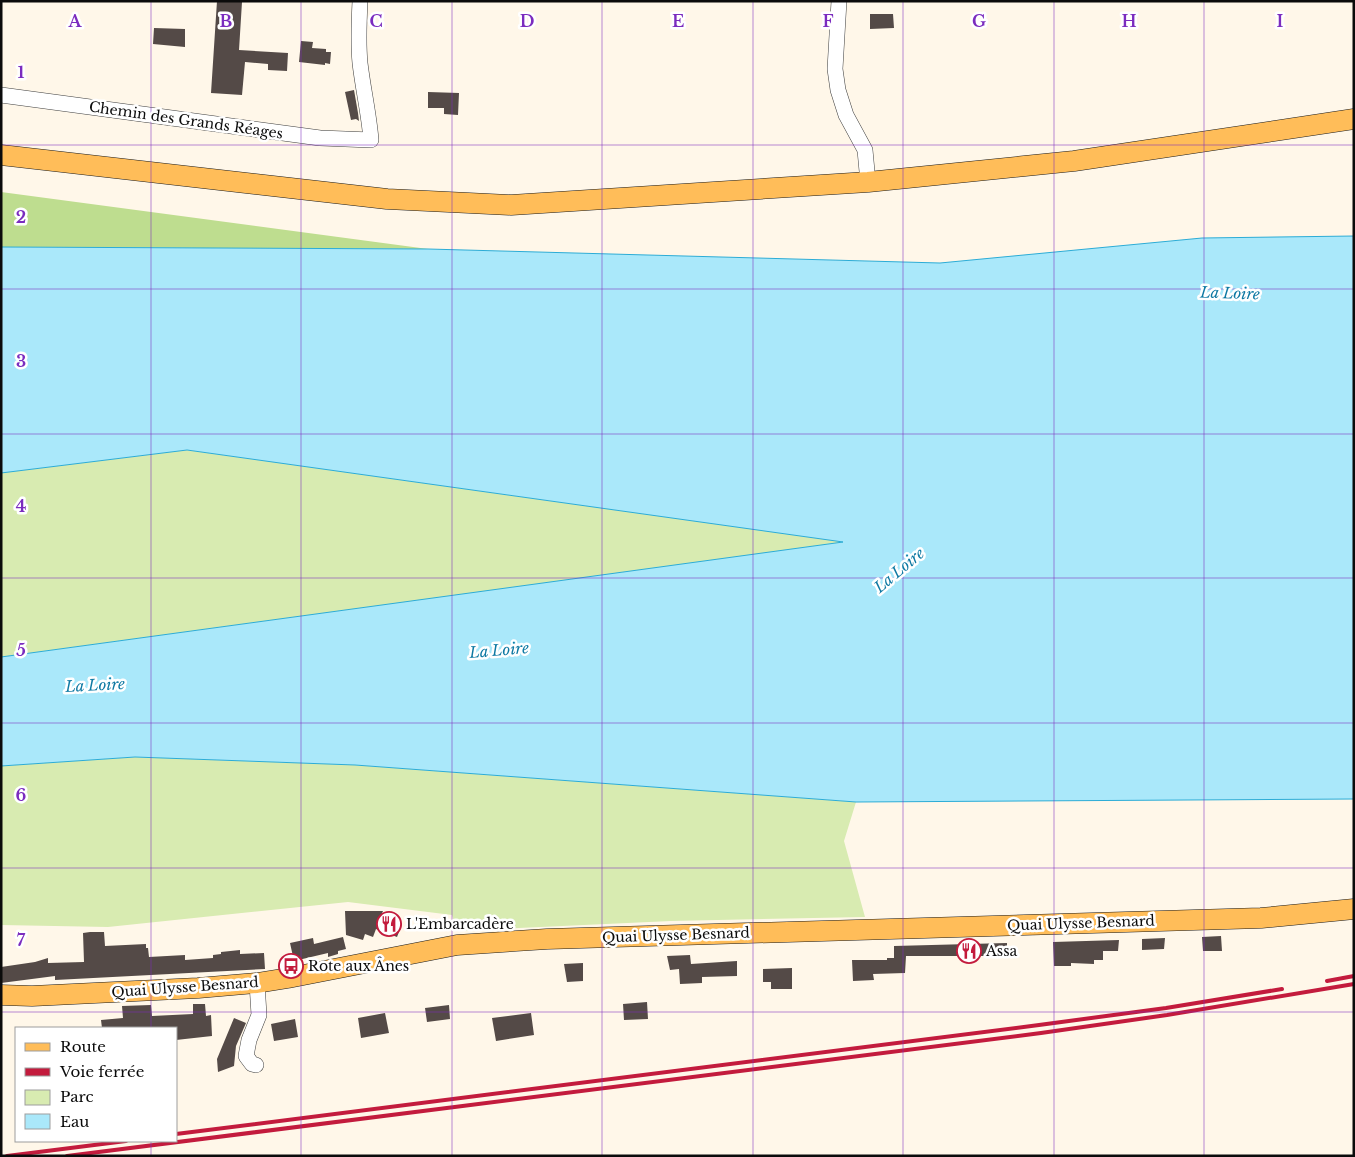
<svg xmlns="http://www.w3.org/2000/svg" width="1355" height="1157" font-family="'Libre Baskerville',serif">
	<rect width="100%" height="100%" fill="#fff7e9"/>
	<!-- green -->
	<path fill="#d8ebb1" d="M 187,450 L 845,542 L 1,657 L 1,473 Z
		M 135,757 L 355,765 L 856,802 L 844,841 L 865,917 L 671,921 L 457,931 L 452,915 L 348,902 L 108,927 L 1,925 L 1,766 Z"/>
	<!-- forest -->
	<path fill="#bedd8f" d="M 1,192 L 428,249 L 1,247 Z"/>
	<!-- water -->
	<path fill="#aae8fa" stroke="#2cacd6" d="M 1354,236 L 1354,799 L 856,802 L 355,765 L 135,757 L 1,766 L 1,657 L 843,542 L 187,450 L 1,473 L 1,247 L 428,249 L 940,263 L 1202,238 Z"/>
	<!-- building -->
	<path fill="#544a47" d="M 217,1 L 242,2 L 239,50 L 288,53 L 287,71 L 268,70 L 268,64 L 245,62 L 242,95 L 211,93 Z
		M 870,14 L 893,14 L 894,28 L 870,29 Z
		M 154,28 L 185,29 L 185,47 L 153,44 Z
		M 301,41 L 313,42 L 312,48 L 326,49 L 326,52 L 331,52 L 330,64 L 325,63 L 325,65 L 299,62 Z
		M 354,90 L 358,113 L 359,121 L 356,119 L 351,120 L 345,92 Z
		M 428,92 L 459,93 L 458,115 L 444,114 L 444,108 L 428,108 Z
		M 345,911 L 383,911 L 381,916 L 402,924 L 397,937 L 376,929 L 373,937 L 365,934 L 363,940 L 346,935 Z
		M 90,932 L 104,932 L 105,946 L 146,944 L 146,948 L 148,948 L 149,957 L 185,955 L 185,960 L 213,958 L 213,955 L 221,954 L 221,952 L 240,950 L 240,954 L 264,953 L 265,969 L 55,980 L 55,976 L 1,983 L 1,967 L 35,962 L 48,958 L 48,963 L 84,962 L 83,933 Z
		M 1221,936 L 1222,951 L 1203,951 L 1202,937 Z
		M 343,937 L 346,949 L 338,951 L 338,954 L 328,957 L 328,953 L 294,961 L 290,943 L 313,938 L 314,944 Z
		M 1165,938 L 1164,949 L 1142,950 L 1142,939 Z
		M 1119,940 L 1118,951 L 1103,951 L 1103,960 L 1094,960 L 1094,964 L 1071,963 L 1071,966 L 1054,966 L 1053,942 Z
		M 1007,943 L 1007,956 L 906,956 L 905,973 L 873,974 L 874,980 L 853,981 L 852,960 L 887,960 L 887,958 L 894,958 L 894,946 Z
		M 690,955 L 691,964 L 737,961 L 737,976 L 702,977 L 702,983 L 680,984 L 679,969 L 670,970 L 667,956 Z
		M 583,963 L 583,981 L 567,982 L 564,964 Z
		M 792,968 L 792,989 L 771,989 L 771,982 L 763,982 L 763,969 Z
		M 647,1002 L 648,1019 L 624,1020 L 623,1004 Z
		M 193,1004 L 205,1004 L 206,1016 L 211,1015 L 212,1036 L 176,1040 L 176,1028 L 102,1028 L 101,1020 L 123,1018 L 122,1006 L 151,1005 L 152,1016 L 193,1014 Z
		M 449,1005 L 450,1019 L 427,1022 L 425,1008 Z
		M 385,1013 L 389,1033 L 361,1038 L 358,1018 Z
		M 531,1013 L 534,1035 L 496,1041 L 492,1018 Z
		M 234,1018 L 246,1023 L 236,1046 L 234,1066 L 218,1072 L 217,1059 Z
		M 295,1019 L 298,1037 L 274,1041 L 271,1024 Z"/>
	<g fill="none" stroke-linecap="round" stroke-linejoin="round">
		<defs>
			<path id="minor" d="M 839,1 L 835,69 L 838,90 L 846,115 L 865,150 L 868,182
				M 1,95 L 320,138 L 371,140 C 369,114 363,89 360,63 C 358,43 359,22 360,1
				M 256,1065 L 252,1064 L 246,1056 L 249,1040 L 259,1015 L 257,983"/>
			<path id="major" d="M 1,155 L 387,199 L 511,205 L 868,182 L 1074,161 L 1354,119
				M 1,995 L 32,996 L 198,988 L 257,983 L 288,978 L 457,945 L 547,939 L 1261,918 L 1354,909"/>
		</defs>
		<!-- minor casing -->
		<use href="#minor" stroke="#3e3e3e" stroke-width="16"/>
		<!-- major casing -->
		<use href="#major" stroke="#1c1c1c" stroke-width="21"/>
		<!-- minor -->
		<use href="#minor" stroke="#fff" stroke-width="15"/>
		<!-- major -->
		<use href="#major" stroke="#ffbd59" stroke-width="20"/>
		<!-- rail -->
		<path stroke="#c31b3d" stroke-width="4" d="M 1327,981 L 1354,976
			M 176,1134 L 1039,1025 L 1166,1008 L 1282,989
			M 7,1156 L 126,1141
			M 67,1156 L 1041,1033 L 1167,1015 L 1354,984"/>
	</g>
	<!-- grid -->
	<path fill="none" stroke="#7b2cbf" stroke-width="1" stroke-opacity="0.55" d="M 151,1 L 151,1028M 301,1 L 301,1156M 452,1 L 452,1156M 602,1 L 602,1156M 753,1 L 753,1156M 903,1 L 903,1156M 1054,1 L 1054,1156M 1204,1 L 1204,1156M 1,145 L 1354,145M 1,289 L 1354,289M 1,434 L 1354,434M 1,578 L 1354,578M 1,723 L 1354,723M 1,868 L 1354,868M 1,1012 L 1354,1012M 151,1141 L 151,1156"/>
	<!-- icons -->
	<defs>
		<symbol id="restaurant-ring" viewBox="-11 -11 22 22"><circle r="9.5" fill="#fff" stroke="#c31b3d" stroke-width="1.5"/><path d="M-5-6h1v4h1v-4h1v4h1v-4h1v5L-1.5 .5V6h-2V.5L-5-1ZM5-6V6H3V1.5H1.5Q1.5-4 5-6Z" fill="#c31b3d"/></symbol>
		<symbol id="bus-ring" viewBox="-11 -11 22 22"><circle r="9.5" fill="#fff" stroke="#c31b3d" stroke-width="1.5"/><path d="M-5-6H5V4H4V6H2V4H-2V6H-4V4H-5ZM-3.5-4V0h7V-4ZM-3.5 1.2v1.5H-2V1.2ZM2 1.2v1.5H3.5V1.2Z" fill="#c31b3d"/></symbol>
	</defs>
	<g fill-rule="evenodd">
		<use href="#restaurant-ring" x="375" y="910" width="28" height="28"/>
		<use href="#restaurant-ring" x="955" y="937" width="28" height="28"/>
		<use href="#bus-ring" x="277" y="952" width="28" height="28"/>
	</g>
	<g text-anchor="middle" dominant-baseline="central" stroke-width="5" stroke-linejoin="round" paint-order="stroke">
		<!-- street labels -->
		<g font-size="14" fill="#0b0b0b" stroke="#fff">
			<text transform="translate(186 120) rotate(8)">Chemin des Grands Réages</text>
			<text transform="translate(1081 923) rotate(-2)">Quai Ulysse Besnard</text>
			<text transform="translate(676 935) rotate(-2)">Quai Ulysse Besnard</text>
			<text transform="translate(185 987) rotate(-4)">Quai Ulysse Besnard</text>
		</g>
		<!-- poi labels -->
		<g font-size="14" fill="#0b0b0b" stroke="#fff" text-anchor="start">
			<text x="406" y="924">L'Embarcadère</text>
			<text x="986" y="951">Assa</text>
			<text x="308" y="966">Rote aux Ânes</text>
		</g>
		<!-- water labels -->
		<g font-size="15" font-style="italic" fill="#0e79a3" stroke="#fff">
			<text transform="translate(1230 293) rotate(2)">La Loire</text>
			<text transform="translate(899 570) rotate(-40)">La Loire</text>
			<text transform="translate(499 650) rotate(-5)">La Loire</text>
			<text transform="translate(95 685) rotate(-3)">La Loire</text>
		</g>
	</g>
	<g font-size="16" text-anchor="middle" font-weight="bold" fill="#7b2cbf" stroke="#fff" stroke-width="5" stroke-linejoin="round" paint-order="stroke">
		<text x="75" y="27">A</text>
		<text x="226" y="27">B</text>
		<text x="376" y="27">C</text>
		<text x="527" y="27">D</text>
		<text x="678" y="27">E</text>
		<text x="828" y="27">F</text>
		<text x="979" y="27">G</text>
		<text x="1129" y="27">H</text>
		<text x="1280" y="27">I</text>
		<text x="21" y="78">1</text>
		<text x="21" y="223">2</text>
		<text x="21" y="367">3</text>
		<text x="21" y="512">4</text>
		<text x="21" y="656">5</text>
		<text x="21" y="801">6</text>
		<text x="21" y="946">7</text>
	</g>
	<!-- border -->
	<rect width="1355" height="1157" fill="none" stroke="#0b0b0b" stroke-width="5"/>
	<!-- legend -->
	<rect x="15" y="1027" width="162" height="115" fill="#ffffff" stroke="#9d9d9d"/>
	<rect x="25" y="1043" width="25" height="8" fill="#ffbd59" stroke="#9d9d9d"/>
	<text x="60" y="1052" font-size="15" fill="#0b0b0b">Route</text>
	<rect x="25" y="1068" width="25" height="8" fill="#c31b3d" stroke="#9d9d9d"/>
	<text x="60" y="1077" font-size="15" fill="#0b0b0b">Voie ferrée</text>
	<rect x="25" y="1090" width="25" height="15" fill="#d8ebb1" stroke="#9d9d9d"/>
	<text x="60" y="1102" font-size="15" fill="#0b0b0b">Parc</text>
	<rect x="25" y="1114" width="25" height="15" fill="#aae8fa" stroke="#9d9d9d"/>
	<text x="60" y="1127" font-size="15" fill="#0b0b0b">Eau</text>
</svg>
